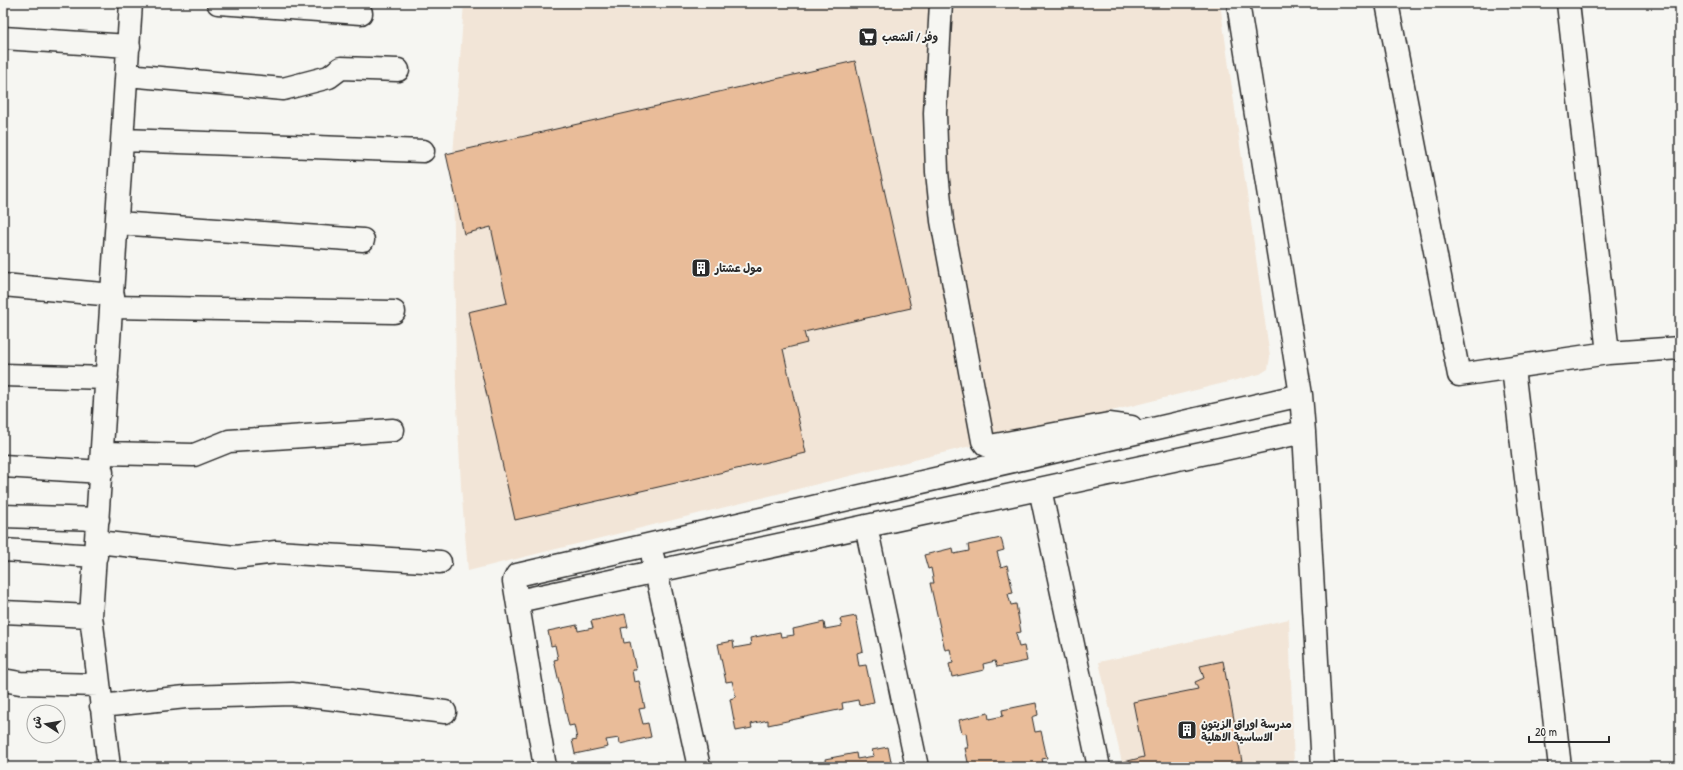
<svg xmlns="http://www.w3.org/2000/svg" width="1683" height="770" font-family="'Patrick Hand','Playpen Sans Arabic',sans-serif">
	<rect width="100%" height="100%" fill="#f6f6f2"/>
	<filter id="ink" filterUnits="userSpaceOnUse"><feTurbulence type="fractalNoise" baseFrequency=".025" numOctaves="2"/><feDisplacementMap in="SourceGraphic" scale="8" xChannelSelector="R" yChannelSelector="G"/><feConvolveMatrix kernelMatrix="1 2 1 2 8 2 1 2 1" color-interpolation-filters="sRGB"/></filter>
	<g filter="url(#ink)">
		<!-- built -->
		<path fill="#f2e5d7" d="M 464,3 L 1220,3 L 1270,357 L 1268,369 L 1260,374 L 468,571 L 461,486 L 456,385 L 453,156 Z
			M 1289,619 L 1294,767 L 1123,767 L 1099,662 Z"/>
		<!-- building -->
		<path fill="#e9bc99" stroke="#2b2b2b" d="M 855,61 L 911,308 L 804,332 L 807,343 L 783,349 L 806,453 L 515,520 L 468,312 L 507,303 L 491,227 L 464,234 L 446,154 Z
			M 1001,538 L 1004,550 L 997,552 L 1001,567 L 1007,565 L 1013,593 L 1008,594 L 1011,605 L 1016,604 L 1021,632 L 1016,633 L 1019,647 L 1024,646 L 1027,661 L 997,667 L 995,661 L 983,664 L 984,670 L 952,677 L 949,664 L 953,663 L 950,649 L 945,650 L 930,583 L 934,583 L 931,568 L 928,569 L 924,555 L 953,548 L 954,554 L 969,551 L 968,545 Z
			M 625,614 L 628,627 L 621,628 L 624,643 L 630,642 L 636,670 L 632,670 L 634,682 L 639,681 L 645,708 L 639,709 L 643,724 L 648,723 L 651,737 L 620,744 L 619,738 L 606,740 L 608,747 L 575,754 L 572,740 L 577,739 L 574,725 L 569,726 L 554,660 L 558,659 L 555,645 L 551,646 L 548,631 L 577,625 L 578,631 L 593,628 L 591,621 Z
			M 856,616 L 863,651 L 857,653 L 859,666 L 866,665 L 874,702 L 859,705 L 858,700 L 842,703 L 843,709 L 768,725 L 768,720 L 751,724 L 752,728 L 736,731 L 730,699 L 736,697 L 732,681 L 726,682 L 718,644 L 733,641 L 734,648 L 751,645 L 750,638 L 780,632 L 781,637 L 794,635 L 793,629 L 824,622 L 825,629 L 842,626 L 840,619 Z
			M 1223,661 L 1243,767 L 1121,767 L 1120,763 L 1144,757 L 1133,702 L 1198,689 L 1195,682 L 1204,678 L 1200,666 Z
			M 1036,703 L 1038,715 L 1032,717 L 1035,732 L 1041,731 L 1047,758 L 1042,759 L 1044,767 L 969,767 L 965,748 L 968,748 L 966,733 L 962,734 L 959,720 L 988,713 L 989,719 L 1003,716 L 1002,710 Z
			M 888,747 L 892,767 L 818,767 L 826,765 L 825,759 L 856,753 L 857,759 L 874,756 L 872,750 Z
			M 813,763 L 813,767 L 791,767 Z"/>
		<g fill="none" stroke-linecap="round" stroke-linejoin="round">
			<defs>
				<path id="minor" d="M 218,3 L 361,13
					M 941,3 L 935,113 L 937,172 L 942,221 L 983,441 L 986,445 L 990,446 L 1109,424 L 1131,427
					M 1238,3 L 1301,395 L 1304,432 L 1323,767
					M 1387,3 L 1459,375 L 1608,353 L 1680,348
					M 1568,3 L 1608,353
					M 3,38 L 129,46
					M 127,75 L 283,89 L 329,77 L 341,68 L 398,70
					M 123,140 L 423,151
					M 117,223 L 363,240
					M 3,285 L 113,295
					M 112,307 L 394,312
					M 1513,368 L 1560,767
					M 3,375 L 107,378
					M 103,453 L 194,455 L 229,441 L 393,430
					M 3,466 L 102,472
					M 1040,489 L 1099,767
					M 3,516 L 98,519
					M 866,526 L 917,767
					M 97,542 L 235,557 L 276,552 L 440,562
					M 3,550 L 96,556
					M 653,558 L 699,767
					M 518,601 L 1304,432
					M 3,612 L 91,616
					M 3,680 L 20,683 L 99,685
					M 101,706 L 186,697 L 292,694 L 445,712
					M 109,767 L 91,616 L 131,3
					M 545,767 L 514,581 L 517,575 L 1301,395"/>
			</defs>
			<!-- minor casing -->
			<use href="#minor" stroke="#2b2b2b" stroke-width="25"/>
			<!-- minor -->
			<use href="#minor" stroke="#f6f6f2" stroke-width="22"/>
		</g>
	</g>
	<!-- icons -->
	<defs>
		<symbol id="supermarket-square" viewBox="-11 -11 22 22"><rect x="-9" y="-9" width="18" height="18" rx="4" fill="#2b2b2b" stroke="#f6f6f2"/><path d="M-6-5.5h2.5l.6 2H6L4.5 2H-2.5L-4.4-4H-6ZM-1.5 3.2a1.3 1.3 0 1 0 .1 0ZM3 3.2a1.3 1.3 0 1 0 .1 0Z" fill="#fff"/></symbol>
		<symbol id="building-square" viewBox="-11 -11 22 22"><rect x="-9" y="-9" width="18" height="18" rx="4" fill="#2b2b2b" stroke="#f6f6f2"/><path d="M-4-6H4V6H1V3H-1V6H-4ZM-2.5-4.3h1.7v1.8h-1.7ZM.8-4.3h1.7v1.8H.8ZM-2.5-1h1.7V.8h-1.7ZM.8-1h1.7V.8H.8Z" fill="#fff"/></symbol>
	</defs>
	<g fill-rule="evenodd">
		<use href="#supermarket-square" x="857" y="26" width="22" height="22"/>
		<use href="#building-square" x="690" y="257" width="22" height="22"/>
		<use href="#building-square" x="1176" y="719" width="22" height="22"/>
	</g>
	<g text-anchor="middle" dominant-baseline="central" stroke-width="4" stroke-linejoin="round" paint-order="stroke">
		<!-- poi labels -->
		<g font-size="11" font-weight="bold" fill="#2b2b2b" stroke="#f6f6f2" text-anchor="start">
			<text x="882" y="37">وفر / ألشعب</text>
			<text x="715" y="268">مول عشتار</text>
			<text x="1201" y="724">مدرسة اوراق الزيتون<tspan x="1201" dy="13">الاساسية الاهلية</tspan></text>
		</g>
	</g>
	<!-- margin -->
	<rect width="1683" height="770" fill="none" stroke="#f6f6f2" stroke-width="16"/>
	<rect x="8" y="8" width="1667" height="754" fill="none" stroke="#2b2b2b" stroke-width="1.5" filter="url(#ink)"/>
	<!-- north arrow -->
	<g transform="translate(46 724) rotate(282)"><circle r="19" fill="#f6f6f2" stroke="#a5a5a2"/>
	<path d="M0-3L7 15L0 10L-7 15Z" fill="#2b2b2b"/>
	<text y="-6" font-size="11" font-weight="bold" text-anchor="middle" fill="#2b2b2b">ش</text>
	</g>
	<!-- scale -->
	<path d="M1529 736v6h80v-6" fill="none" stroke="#2b2b2b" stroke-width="2"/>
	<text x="1535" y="736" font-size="12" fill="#2b2b2b" stroke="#f6f6f2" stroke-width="3" paint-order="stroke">20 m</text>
</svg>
